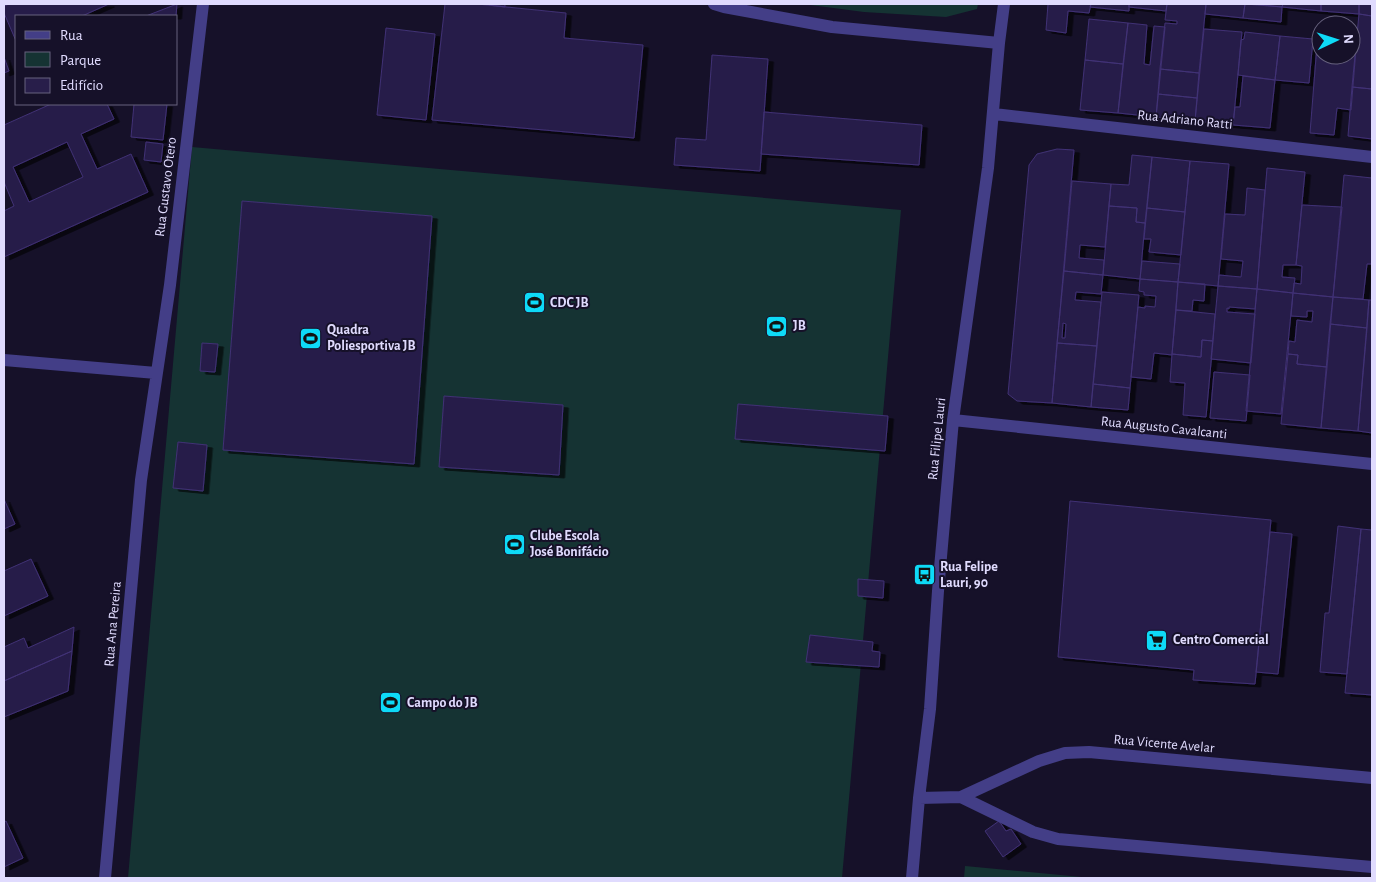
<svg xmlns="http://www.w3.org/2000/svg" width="1376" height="882" font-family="'Alegreya Sans',sans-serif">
	<defs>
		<filter id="shadow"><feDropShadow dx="5.5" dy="3" stdDeviation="0" flood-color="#0009"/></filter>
	</defs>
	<rect width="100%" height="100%" fill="#161129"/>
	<!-- green -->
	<path fill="#153333" d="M 803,4 L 978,4 L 977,9 L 946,17 L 864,12 Z
		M 192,147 L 901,210 L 842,878 L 128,878 Z
		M 965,866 L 1092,878 L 964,878 Z"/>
	<!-- building -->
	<path fill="#281e4a" stroke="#403175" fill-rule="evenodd" filter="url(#shadow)" d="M 9,4 L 109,4 L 82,16 L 16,16 L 16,41 L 4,13 L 4,6 Z
		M 177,4 L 176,16 L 146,16 Z
		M 445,4 L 477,4 L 566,13 L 564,38 L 643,45 L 634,138 L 432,120 Z
		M 489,4 L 505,4 L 505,7 L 489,5 Z
		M 1048,4 L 1091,4 L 1089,13 L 1068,11 L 1066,33 L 1046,30 Z
		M 1091,4 L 1129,4 L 1129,11 L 1090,7 Z
		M 1129,4 L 1167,4 L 1166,11 L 1129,7 Z
		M 1167,4 L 1206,4 L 1199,73 L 1160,69 L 1165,23 L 1177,24 L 1177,21 L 1165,20 Z
		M 1206,4 L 1245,4 L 1243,18 L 1205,14 Z
		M 1245,4 L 1282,7 L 1281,22 L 1243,18 Z
		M 1252,4 L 1283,4 L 1282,7 Z
		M 1283,4 L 1321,4 L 1321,11 L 1282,7 Z
		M 1321,4 L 1359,4 L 1359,14 L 1321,11 Z
		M 1359,4 L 1372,4 L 1372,16 L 1359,14 Z
		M 1359,14 L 1372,16 L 1372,89 L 1352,87 Z
		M 1089,19 L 1128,23 L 1123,64 L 1085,60 Z
		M 1128,23 L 1147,25 L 1144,64 L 1150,65 L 1154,26 L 1165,27 L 1156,117 L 1118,113 Z
		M 386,28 L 435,34 L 426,120 L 377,115 Z
		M 1204,29 L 1242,32 L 1233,125 L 1195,121 Z
		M 1245,32 L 1280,36 L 1275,80 L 1238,75 L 1241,40 L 1244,39 Z
		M 1318,32 L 1321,33 L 1321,55 L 1351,55 L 1351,35 L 1357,36 L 1351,110 L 1337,108 L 1334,135 L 1310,133 Z
		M 1280,36 L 1313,39 L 1309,83 L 1275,80 Z
		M 712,55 L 768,59 L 760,171 L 674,165 L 676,138 L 706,140 Z
		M 4,57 L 9,71 L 4,73 Z
		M 1085,60 L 1123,64 L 1118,113 L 1080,110 Z
		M 1160,69 L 1199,73 L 1197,98 L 1158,94 Z
		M 1243,76 L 1275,80 L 1270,128 L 1233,125 L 1235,107 L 1240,107 Z
		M 1352,87 L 1372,89 L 1372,139 L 1348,136 Z
		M 1158,94 L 1197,98 L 1195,121 L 1156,117 Z
		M 51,104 L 107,104 L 114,119 L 81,134 L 97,169 L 131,154 L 148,192 L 4,257 L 4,211 L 14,206 L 4,182 L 4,125 ZM 67,142 L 83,177 L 29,202 L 13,167 Z
		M 134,104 L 167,104 L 163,140 L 131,137 Z
		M 764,112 L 922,125 L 919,165 L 761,154 Z
		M 146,142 L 163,144 L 161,162 L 144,160 Z
		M 1057,149 L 1074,150 L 1052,403 L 1017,401 L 1008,394 L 1029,165 L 1037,154 Z
		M 1132,155 L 1152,157 L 1145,223 L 1136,222 L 1137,208 L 1109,206 L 1111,184 L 1129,185 Z
		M 1152,157 L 1190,161 L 1185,212 L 1147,208 Z
		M 1190,161 L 1229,164 L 1218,286 L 1178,282 Z
		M 1267,168 L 1305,172 L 1296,265 L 1283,265 L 1282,277 L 1295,278 L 1293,293 L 1257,289 Z
		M 1344,175 L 1372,178 L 1372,264 L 1367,264 L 1363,299 L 1333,297 Z
		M 1072,181 L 1111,184 L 1105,247 L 1080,245 L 1079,258 L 1104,260 L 1103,275 L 1064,271 Z
		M 1247,188 L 1265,190 L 1257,289 L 1218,286 L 1219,275 L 1241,277 L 1243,261 L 1221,259 L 1225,214 L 1245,215 Z
		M 242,201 L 432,216 L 414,464 L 223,450 Z
		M 1302,205 L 1342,207 L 1333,297 L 1293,293 L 1294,283 L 1301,284 L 1302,266 L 1296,265 Z
		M 1109,206 L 1137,208 L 1136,222 L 1145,223 L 1140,279 L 1103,275 Z
		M 1147,208 L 1185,212 L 1181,255 L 1149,252 L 1151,239 L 1144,239 Z
		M 1142,261 L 1180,264 L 1178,282 L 1140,279 Z
		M 1064,271 L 1103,275 L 1101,294 L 1076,292 L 1075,300 L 1101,302 L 1097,346 L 1057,343 ZM 1063,323 L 1066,324 L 1065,338 L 1062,338 Z
		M 1140,279 L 1178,282 L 1172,355 L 1154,353 L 1151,379 L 1131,377 L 1138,307 L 1145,308 L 1145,306 L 1155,307 L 1156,296 L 1144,295 L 1144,292 L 1139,291 Z
		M 1178,282 L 1205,284 L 1204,301 L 1193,300 L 1192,311 L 1176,310 Z
		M 1218,286 L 1257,289 L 1255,309 L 1229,307 L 1229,309 L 1227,308 L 1227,312 L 1255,314 L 1251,363 L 1211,359 Z
		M 1257,289 L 1293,293 L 1281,414 L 1246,411 Z
		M 1102,292 L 1139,295 L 1130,388 L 1093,384 Z
		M 1293,293 L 1333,297 L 1327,367 L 1297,364 L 1298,355 L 1288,354 L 1289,341 L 1295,342 L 1297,320 L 1312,322 L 1313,311 L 1307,311 L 1307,317 L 1291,316 Z
		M 1333,297 L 1369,300 L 1367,328 L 1330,324 Z
		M 1369,300 L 1372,300 L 1372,433 L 1358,431 Z
		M 1176,310 L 1215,314 L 1213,341 L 1202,340 L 1201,357 L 1172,354 Z
		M 1330,324 L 1367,328 L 1358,431 L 1321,428 Z
		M 1202,340 L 1213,341 L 1206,417 L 1183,415 L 1185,383 L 1170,382 L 1172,354 L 1201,357 Z
		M 202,343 L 218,344 L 215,372 L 200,371 Z
		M 1057,343 L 1097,346 L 1091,407 L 1052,403 Z
		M 1288,354 L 1298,355 L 1297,364 L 1327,367 L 1321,428 L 1281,424 Z
		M 1214,372 L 1250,375 L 1246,421 L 1210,418 Z
		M 1093,384 L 1130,388 L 1128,410 L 1091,407 Z
		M 444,396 L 563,405 L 559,475 L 439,467 Z
		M 738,404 L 888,416 L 885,451 L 735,439 Z
		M 178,442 L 207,445 L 203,491 L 173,488 Z
		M 4,499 L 15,524 L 4,529 Z
		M 1070,501 L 1271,520 L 1255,684 L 1193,680 L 1194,670 L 1058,657 Z
		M 1338,526 L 1361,529 L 1347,674 L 1320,672 L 1325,613 L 1329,613 Z
		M 1361,529 L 1372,530 L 1372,695 L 1345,693 Z
		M 1270,532 L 1292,534 L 1278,674 L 1256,672 Z
		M 31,559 L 48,596 L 4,616 L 4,571 Z
		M 858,579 L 884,581 L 883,598 L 858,596 Z
		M 74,627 L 72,651 L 4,681 L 4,647 L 24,638 L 28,648 Z
		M 810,635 L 873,642 L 872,651 L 880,652 L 879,667 L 806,662 Z
		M 72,651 L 68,691 L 4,717 L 4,681 Z
		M 6,821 L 23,858 L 4,867 L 4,822 Z
		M 999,821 L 1006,831 L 1011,829 L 1021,844 L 1003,857 L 985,831 Z"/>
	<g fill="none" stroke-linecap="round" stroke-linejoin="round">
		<!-- minor -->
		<path stroke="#433e87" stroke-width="12" d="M 714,4 L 724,7 L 832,27 L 999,43
			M 994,114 L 1372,157
			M 4,360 L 156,373
			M 953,420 L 1372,464
			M 961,797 L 1039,761 L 1065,753 L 1089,752 L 1372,778
			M 919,798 L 961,797 L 1033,832 L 1058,839 L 1372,867
			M 105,878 L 141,480 L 170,285 L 203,4
			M 912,878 L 919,798 L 930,709 L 938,591 L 953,420 L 988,168 L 999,43 L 1004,4"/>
	</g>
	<!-- icons -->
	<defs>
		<symbol id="stadium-square" viewBox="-11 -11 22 22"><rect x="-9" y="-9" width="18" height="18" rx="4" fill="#0edaf7" stroke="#161129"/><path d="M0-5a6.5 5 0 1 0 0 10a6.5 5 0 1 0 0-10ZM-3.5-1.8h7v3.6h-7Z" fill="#111"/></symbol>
		<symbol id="bus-square" viewBox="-11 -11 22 22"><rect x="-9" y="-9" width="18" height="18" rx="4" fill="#0edaf7" stroke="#161129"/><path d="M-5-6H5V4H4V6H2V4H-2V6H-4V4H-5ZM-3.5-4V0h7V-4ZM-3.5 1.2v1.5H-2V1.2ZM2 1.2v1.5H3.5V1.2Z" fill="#111"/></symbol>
		<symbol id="supermarket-square" viewBox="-11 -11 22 22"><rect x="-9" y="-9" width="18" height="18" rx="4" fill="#0edaf7" stroke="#161129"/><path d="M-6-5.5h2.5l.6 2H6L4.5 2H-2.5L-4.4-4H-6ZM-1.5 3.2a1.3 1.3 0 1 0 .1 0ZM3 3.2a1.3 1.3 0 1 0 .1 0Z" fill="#111"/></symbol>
	</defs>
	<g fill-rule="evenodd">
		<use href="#stadium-square" x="522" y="290" width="25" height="25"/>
		<use href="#stadium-square" x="764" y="314" width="25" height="25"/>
		<use href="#stadium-square" x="298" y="326" width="25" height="25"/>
		<use href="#stadium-square" x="502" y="532" width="25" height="25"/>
		<use href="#bus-square" x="912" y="562" width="25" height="25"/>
		<use href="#supermarket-square" x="1144" y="628" width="25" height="25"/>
		<use href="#stadium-square" x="378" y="690" width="25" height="25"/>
	</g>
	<g text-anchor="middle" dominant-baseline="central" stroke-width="4" stroke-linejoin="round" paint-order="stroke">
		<!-- street labels -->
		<g font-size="14" fill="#e0dbfe" stroke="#161129">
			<text transform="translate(1185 120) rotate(6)">Rua Adriano Ratti</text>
			<text transform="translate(166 187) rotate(-83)">Rua Gustavo Otero</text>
			<text transform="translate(1164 428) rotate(6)">Rua Augusto Cavalcanti</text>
			<text transform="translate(937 439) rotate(-84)">Rua Filipe Lauri</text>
			<text transform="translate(113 624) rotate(-85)">Rua Ana Pereira</text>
			<text transform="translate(1164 744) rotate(5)">Rua Vicente Avelar</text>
		</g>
		<!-- poi labels -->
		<g font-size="14" font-weight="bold" fill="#e0dbfe" stroke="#161129" text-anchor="start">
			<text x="550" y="303">CDC JB</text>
			<text x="793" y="326">JB</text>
			<text x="327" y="330">Quadra<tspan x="327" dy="16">Poliesportiva JB</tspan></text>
			<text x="530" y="536">Clube Escola<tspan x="530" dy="16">José Bonifácio</tspan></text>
			<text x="940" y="567">Rua Felipe<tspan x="940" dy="16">Lauri, 90</tspan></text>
			<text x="1173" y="640">Centro Comercial</text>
			<text x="407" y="703">Campo do JB</text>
		</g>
	</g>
	<!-- border -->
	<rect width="1376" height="882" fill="none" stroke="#e0dbfe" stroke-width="10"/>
	<!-- legend -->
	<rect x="15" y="15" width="162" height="90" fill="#161129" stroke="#67627e"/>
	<rect x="25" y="31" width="25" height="8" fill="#433e87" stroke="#67627e"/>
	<text x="60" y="40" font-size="15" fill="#e0dbfe">Rua</text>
	<rect x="25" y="52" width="25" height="15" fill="#153333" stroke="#67627e"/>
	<text x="60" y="65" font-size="15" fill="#e0dbfe">Parque</text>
	<rect x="25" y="78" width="25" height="15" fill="#281e4a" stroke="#67627e"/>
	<text x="60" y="90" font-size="15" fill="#e0dbfe">Edifício</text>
	<!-- north arrow -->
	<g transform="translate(1336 40) rotate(86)"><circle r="24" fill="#161129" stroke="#67627e"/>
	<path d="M0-4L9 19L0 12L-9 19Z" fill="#0edaf7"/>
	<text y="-8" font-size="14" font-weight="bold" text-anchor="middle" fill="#e0dbfe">N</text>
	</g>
</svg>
